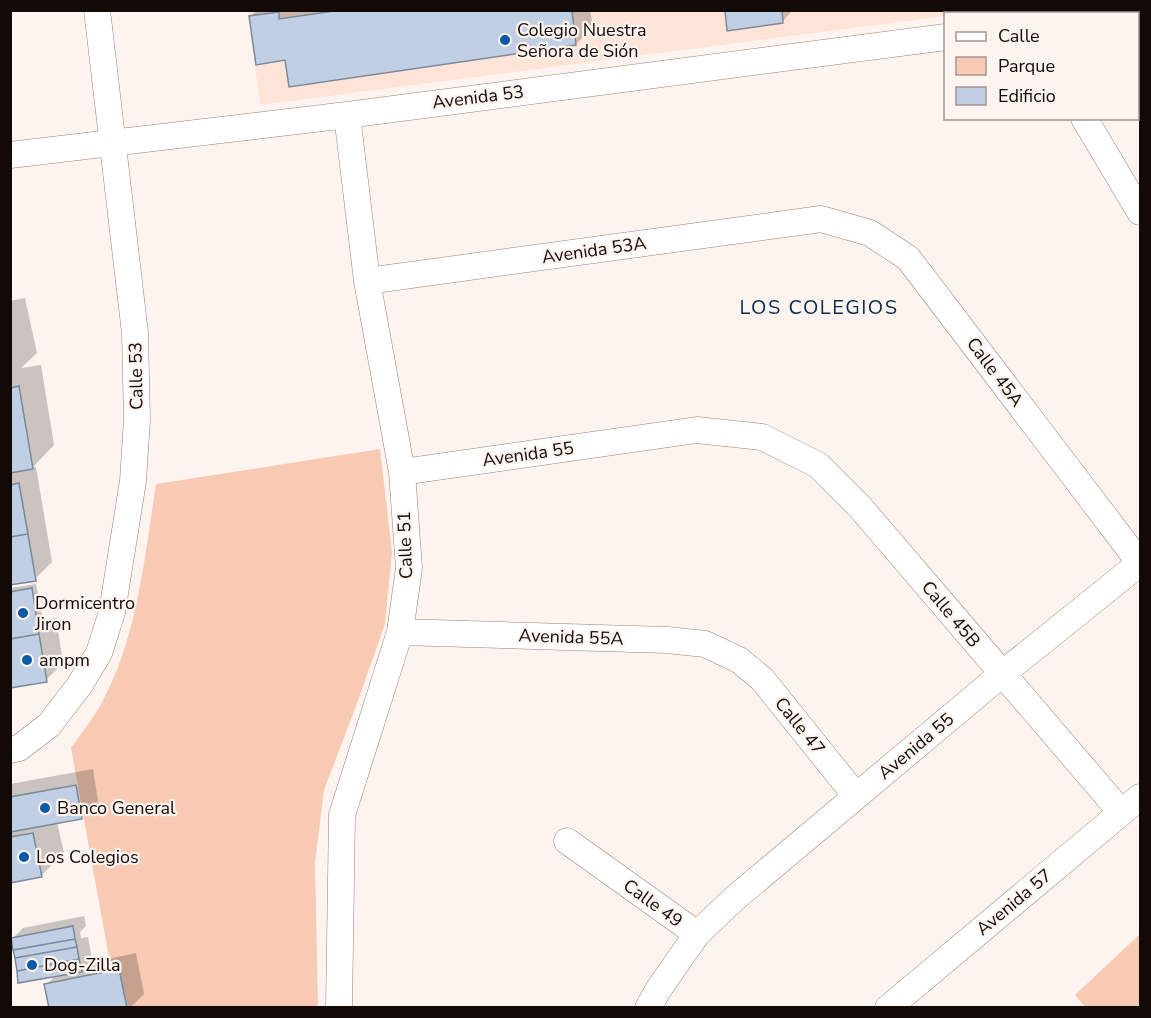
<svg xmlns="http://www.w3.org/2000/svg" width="1151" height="1018" font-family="'Nunito Sans',sans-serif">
	<rect width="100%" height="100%" fill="#fef4ef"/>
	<!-- built -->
	<path fill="#fee4d7" d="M 248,11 L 982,10 L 982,11 L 963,13 L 946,14 L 945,16 L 260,105 Z"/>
	<!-- green -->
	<path fill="#f8cab3" d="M 380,449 L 392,552 L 385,624 L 356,706 L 324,790 L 315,863 L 318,1007 L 118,1007 L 71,748 C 81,733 94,718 102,702 C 137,639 145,555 156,484 Z
		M 1140,934 L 1140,1007 L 1085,1007 L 1075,995 Z"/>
	<!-- shadow -->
	<path fill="#0003" d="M 257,10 L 590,10 L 593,27 L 576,44 L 286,59 L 250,17 Z
		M 726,10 L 793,10 L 783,21 Z
		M 25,298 L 37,353 L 21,368 L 41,365 L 54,445 L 32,468 L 36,467 L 52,562 L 35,579 L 10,584 L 10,301 Z
		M 36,584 L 43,620 L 56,618 L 63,663 L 46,680 L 10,686 L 10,588 Z
		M 93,769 L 98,801 L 81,818 L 57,822 L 64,853 L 42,875 L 10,882 L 10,784 Z
		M 84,916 L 86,926 L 80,932 L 81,938 L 88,937 L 92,959 L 89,963 L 136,953 L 144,994 L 130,1008 L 51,1008 L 46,985 L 56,975 L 12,939 L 23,928 Z"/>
	<!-- building -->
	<path fill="#c0cfe3" stroke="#7a899b" stroke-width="1.5" d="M 341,10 L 579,10 L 572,12 L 576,45 L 289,87 L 285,60 L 256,65 L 249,16 L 279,12 L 279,19 Z
		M 725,10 L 782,10 L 783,23 L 727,31 Z
		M 19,386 L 33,469 L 10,473 L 10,388 Z
		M 19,483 L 28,534 L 10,537 L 10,485 Z
		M 28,534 L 36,581 L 10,585 L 10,537 Z
		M 32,588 L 39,634 L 10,639 L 10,592 Z
		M 39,634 L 47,682 L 10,688 L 10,639 Z
		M 76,785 L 82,819 L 10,832 L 10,797 Z
		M 33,833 L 42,877 L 10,883 L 10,837 Z
		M 73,926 L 75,939 L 13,950 L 11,938 Z
		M 75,939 L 77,947 L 15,958 L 13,950 Z
		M 77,947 L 79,959 L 17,971 L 15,958 Z
		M 79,959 L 82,972 L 18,983 L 17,971 Z
		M 119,969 L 127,1008 L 49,1008 L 44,984 Z"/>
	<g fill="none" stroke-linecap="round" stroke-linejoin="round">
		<defs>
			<path id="street" d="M 1023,10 L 1025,14
				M 1057,14 L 1064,10
				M 1084,118 L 1140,212
				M 10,155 L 347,115 L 946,37
				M 367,281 L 821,219 L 870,233 L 908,258 L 1140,563
				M 402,472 L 697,430 L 762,437 L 818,465 L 860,507 L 1121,812
				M 400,632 L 667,640 L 705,644 L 739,660 L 762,679 L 856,796
				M 10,750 L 19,748 L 49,725 L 79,686 L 99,653 L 112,612 L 133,481 L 137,420 L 135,333 L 97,10
				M 567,841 L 697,934
				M 339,1008 L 342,815 L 400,632 L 409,568 L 402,472 L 367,281 L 347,115
				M 648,1008 L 658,990 L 697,934 L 735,898 L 1002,674 L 1140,563
				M 888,1008 L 1140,797"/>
		</defs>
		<!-- street casing -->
		<use href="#street" stroke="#988176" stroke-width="27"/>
		<!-- street -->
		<use href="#street" stroke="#fff" stroke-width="26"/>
	</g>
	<!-- markers -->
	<g fill="#0959a8" stroke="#fef4ef" stroke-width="2">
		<circle cx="505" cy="40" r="6"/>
		<circle cx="23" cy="613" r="6"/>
		<circle cx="27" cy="660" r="6"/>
		<circle cx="45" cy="808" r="6"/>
		<circle cx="24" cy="857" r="6"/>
		<circle cx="32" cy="965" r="6"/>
	</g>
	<g text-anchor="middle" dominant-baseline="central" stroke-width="4.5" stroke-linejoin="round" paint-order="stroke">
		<!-- poi labels -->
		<g font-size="18" fill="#120a07" stroke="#fef4ef" text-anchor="start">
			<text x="517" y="30">Colegio Nuestra<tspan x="517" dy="21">Señora de Sión</tspan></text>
			<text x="35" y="603">Dormicentro<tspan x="35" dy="21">Jiron</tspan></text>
			<text x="39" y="660">ampm</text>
			<text x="57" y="808">Banco General</text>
			<text x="36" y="857">Los Colegios</text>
			<text x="44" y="965">Dog-Zilla</text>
		</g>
		<!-- street labels -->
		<g font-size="18" fill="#120a07" stroke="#fef4ef">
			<text transform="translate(478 97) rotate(-7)">Avenida 53</text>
			<text transform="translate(594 250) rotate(-8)">Avenida 53A</text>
			<text transform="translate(995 372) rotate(53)">Calle 45A</text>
			<text transform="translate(136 376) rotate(-91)">Calle 53</text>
			<text transform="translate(528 454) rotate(-8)">Avenida 55</text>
			<text transform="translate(405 545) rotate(-92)">Calle 51</text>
			<text transform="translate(951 614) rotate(50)">Calle 45B</text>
			<text transform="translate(571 637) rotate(2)">Avenida 55A</text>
			<text transform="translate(800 726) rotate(51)">Calle 47</text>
			<text transform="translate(916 746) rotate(-40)">Avenida 55</text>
			<text transform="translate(1014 902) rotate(-40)">Avenida 57</text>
			<text transform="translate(653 903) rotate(36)">Calle 49</text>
		</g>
		<!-- neighbourhood labels -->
		<g font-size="20" letter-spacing="1.5" fill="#082b51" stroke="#fef4ef">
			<text x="819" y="307">LOS COLEGIOS</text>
		</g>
	</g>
	<!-- border -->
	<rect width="1151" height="1018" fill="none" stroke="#120a07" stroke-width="24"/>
	<!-- legend -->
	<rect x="944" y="12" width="195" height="108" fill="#fef4ef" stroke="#a09692" stroke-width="1.5"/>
	<rect x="956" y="32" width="30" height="9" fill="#ffffff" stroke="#a09692" stroke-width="1.5"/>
	<text x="998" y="42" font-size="18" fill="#120a07">Calle</text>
	<rect x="956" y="57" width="30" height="18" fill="#f8cab3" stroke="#a09692" stroke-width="1.5"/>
	<text x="998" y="72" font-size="18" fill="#120a07">Parque</text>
	<rect x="956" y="87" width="30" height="18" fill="#c0cfe3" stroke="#a09692" stroke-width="1.5"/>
	<text x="998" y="102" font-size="18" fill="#120a07">Edificio</text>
</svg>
